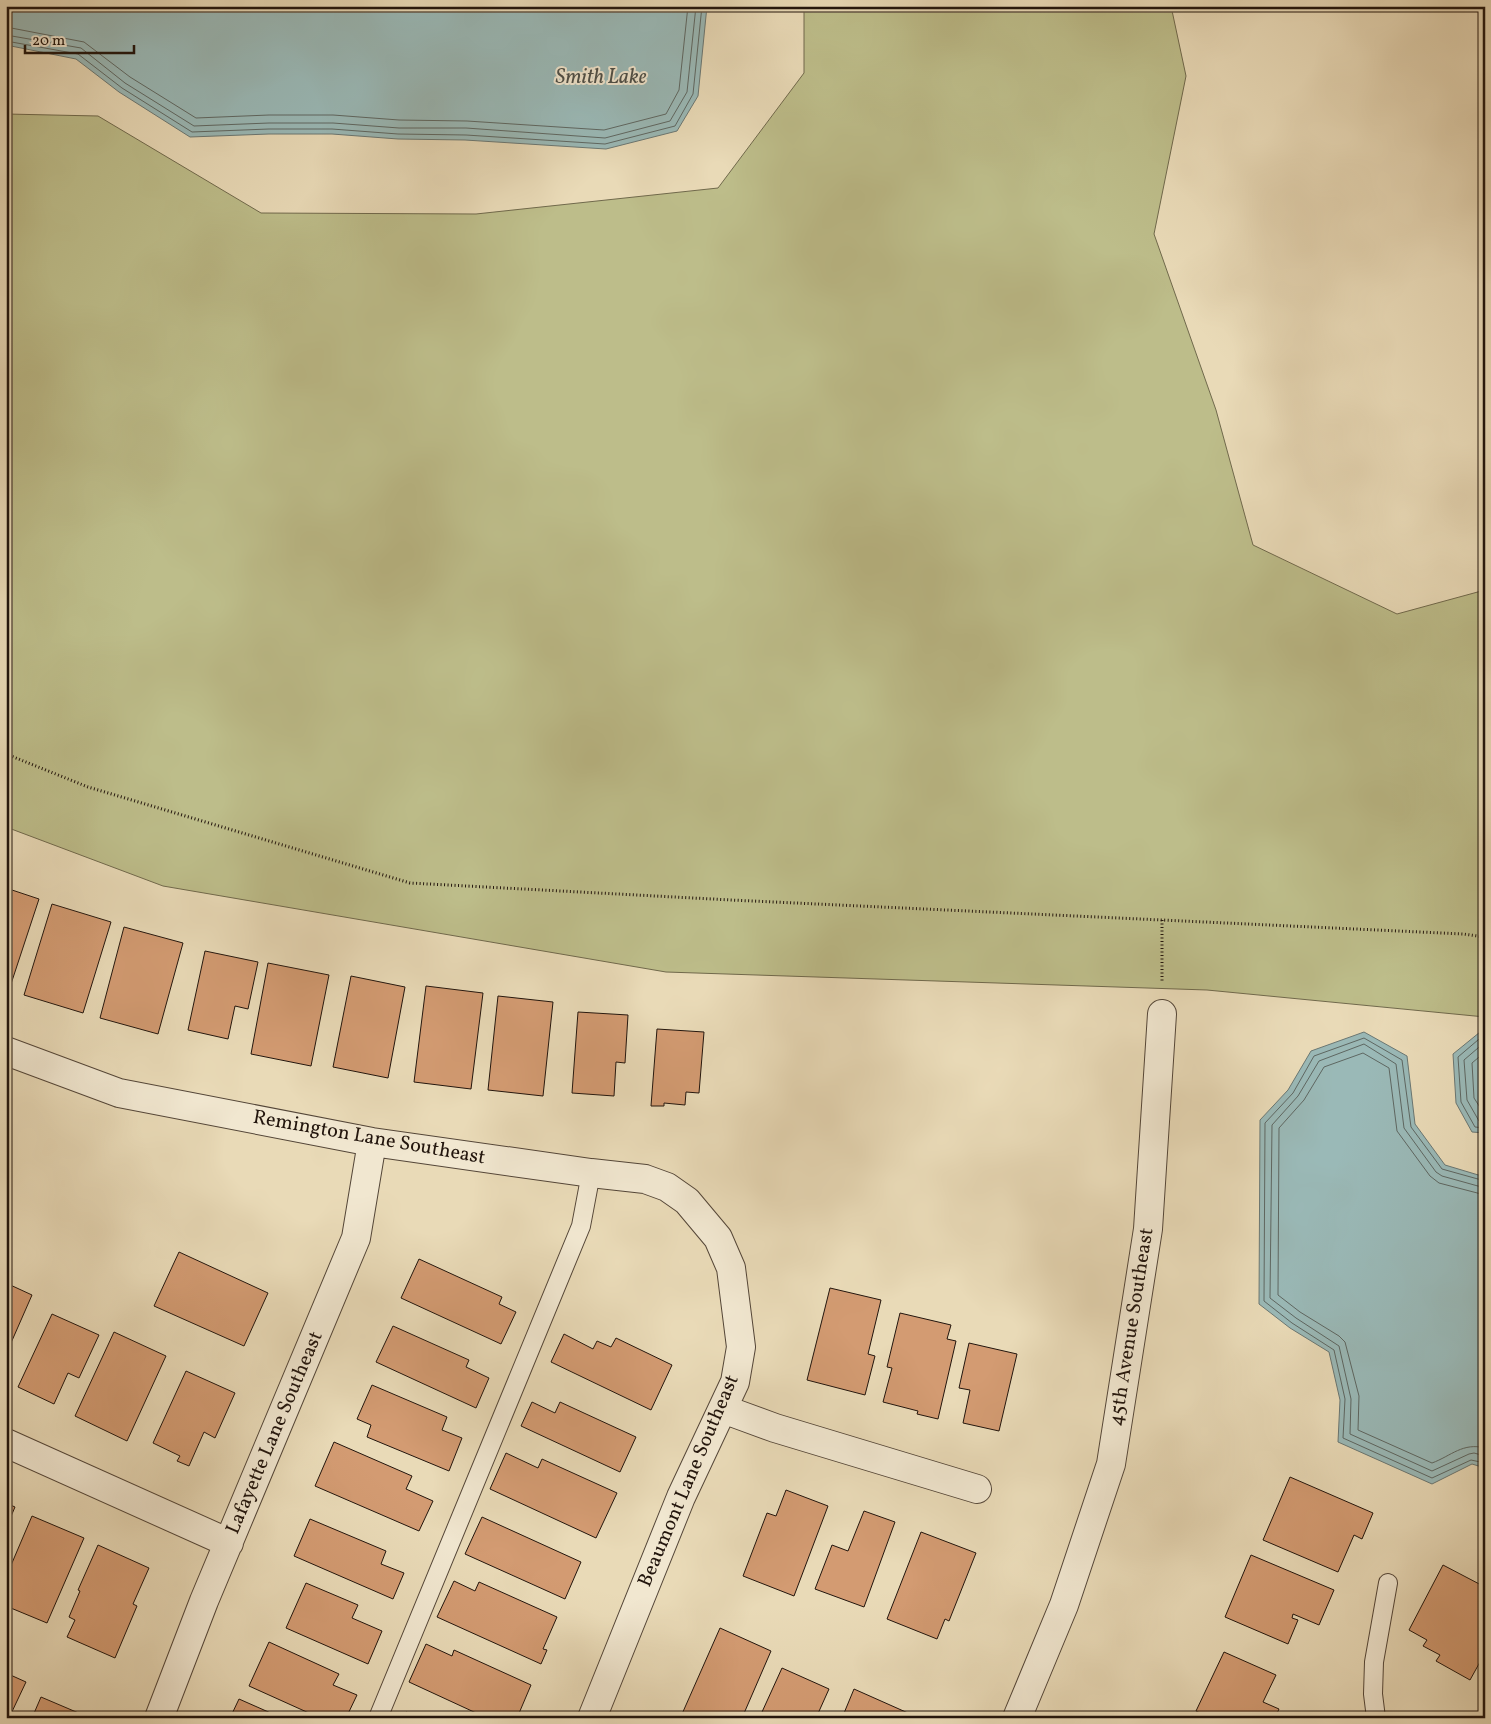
<svg xmlns="http://www.w3.org/2000/svg" width="1491" height="1724" font-family="Vollkorn,serif">
	<rect width="100%" height="100%" fill="#e9dab7"/>
	<filter id="stains"><feTurbulence type="fractalNoise" baseFrequency=".004" numOctaves="4"/><feColorMatrix values="0 0 0 0 .2 0 0 0 0 .09 0 0 0 0 .02 0 0 0 .5 -.17"/></filter>
	<radialGradient id="worn" r=".72"><stop offset=".6" stop-color="#630" stop-opacity="0"/><stop offset="1" stop-color="#630" stop-opacity=".3"/></radialGradient>
	<!-- green -->
	<path fill="#bdbd8a" stroke="#70694c" d="M 804,6 L 1171,6 L 1186,76 L 1154,234 L 1216,410 L 1253,545 L 1397,614 L 1485,590 L 1485,1017 L 1207,990 L 666,972 L 163,886 L 6,827 L 6,114 L 98,116 L 261,213 L 476,214 L 718,188 L 804,73 Z"/>
	<!-- water -->
	<path fill="#9ab9b7" stroke="#6a7773" d="M 6,6 L 707,6 L 698,96 L 677,131 L 606,149 L 465,140 L 398,139 L 332,134 L 269,134 L 190,137 L 119,92 L 76,59 L 6,45 Z
		M 1485,1028 L 1485,1133 L 1472,1132 L 1456,1103 L 1453,1054 Z
		M 1364,1032 L 1407,1056 L 1415,1124 L 1445,1165 L 1485,1177 L 1485,1468 L 1472,1464 L 1432,1484 L 1338,1442 L 1340,1400 L 1329,1352 L 1290,1328 L 1259,1304 L 1260,1120 L 1288,1090 L 1311,1051 Z"/>
	<g fill="none" stroke-linecap="round" stroke-linejoin="round">
		<!-- shore -->
		<path stroke="#5e6762" stroke-width="1" d="M 6,27 L 84,42 L 130,77 L 196,118 L 269,115 L 333,115 L 399,120 L 467,121 L 604,130 L 666,114 L 679,90 L 688,6
			M 6,35 L 81,48 L 125,83 L 194,126 L 269,123 L 333,123 L 399,128 L 466,128 L 605,138 L 670,121 L 687,92 L 696,6
			M 6,41 L 78,54 L 122,88 L 192,132 L 269,129 L 332,129 L 398,134 L 466,135 L 605,144 L 675,126 L 693,94 L 702,6
			M 1485,1034 L 1458,1057 L 1461,1102 L 1475,1127 L 1485,1128
			M 1485,1042 L 1464,1060 L 1467,1100 L 1479,1121 L 1485,1122
			M 1485,1052 L 1472,1063 L 1474,1098 L 1485,1115
			M 1485,1181 L 1442,1169 L 1411,1127 L 1402,1060 L 1364,1038 L 1314,1056 L 1293,1093 L 1265,1123 L 1264,1301 L 1292,1323 L 1334,1350 L 1345,1399 L 1343,1438 L 1432,1478 L 1471,1460 L 1485,1463
			M 1485,1188 L 1442,1176 L 1436,1172 L 1404,1128 L 1396,1064 L 1364,1044 L 1319,1061 L 1298,1096 L 1272,1125 L 1270,1298 L 1296,1318 L 1339,1346 L 1351,1399 L 1350,1434 L 1432,1471 L 1469,1454 L 1474,1453 L 1485,1456
			M 1485,1195 L 1439,1183 L 1430,1176 L 1397,1131 L 1389,1068 L 1363,1053 L 1324,1067 L 1304,1100 L 1279,1128 L 1278,1295 L 1300,1312 L 1339,1336 L 1345,1342 L 1359,1396 L 1358,1430 L 1432,1463 C 1451,1456 1463,1442 1485,1448"/>
	</g>
	<!-- building -->
	<path fill="#d39b72" stroke="#22150d" d="M 6,888 L 39,899 L 9,990 L 6,989 Z
		M 52,904 L 111,922 L 83,1013 L 24,995 Z
		M 124,927 L 183,943 L 158,1034 L 100,1018 Z
		M 205,951 L 258,962 L 248,1009 L 235,1006 L 228,1039 L 188,1030 Z
		M 268,963 L 329,975 L 311,1066 L 251,1054 Z
		M 351,976 L 405,987 L 388,1078 L 333,1067 Z
		M 426,986 L 483,993 L 471,1089 L 414,1082 Z
		M 498,996 L 553,1002 L 543,1096 L 488,1090 Z
		M 578,1012 L 628,1015 L 625,1063 L 616,1062 L 614,1096 L 572,1093 Z
		M 657,1029 L 704,1032 L 699,1093 L 686,1092 L 685,1105 L 664,1103 L 664,1106 L 651,1106 Z
		M 179,1252 L 268,1293 L 244,1346 L 154,1306 Z
		M 419,1259 L 502,1297 L 499,1304 L 516,1312 L 501,1344 L 401,1298 Z
		M 6,1283 L 32,1295 L 7,1352 L 6,1351 Z
		M 830,1288 L 881,1300 L 868,1354 L 875,1356 L 865,1395 L 807,1380 Z
		M 900,1313 L 951,1325 L 947,1339 L 956,1341 L 938,1419 L 917,1414 L 918,1411 L 883,1402 L 892,1368 L 887,1367 Z
		M 52,1314 L 99,1335 L 79,1378 L 68,1373 L 54,1404 L 18,1387 Z
		M 393,1326 L 469,1360 L 466,1367 L 489,1378 L 476,1408 L 376,1362 Z
		M 114,1332 L 166,1356 L 127,1441 L 75,1416 Z
		M 564,1334 L 593,1349 L 597,1341 L 611,1347 L 616,1338 L 672,1365 L 651,1410 L 551,1362 Z
		M 969,1343 L 1017,1354 L 999,1431 L 963,1423 L 970,1390 L 959,1388 Z
		M 186,1371 L 235,1393 L 215,1438 L 204,1432 L 189,1466 L 177,1461 L 180,1456 L 153,1443 Z
		M 372,1385 L 447,1417 L 442,1430 L 462,1438 L 449,1471 L 367,1437 L 371,1425 L 357,1419 Z
		M 532,1402 L 555,1413 L 560,1402 L 636,1437 L 620,1472 L 521,1426 Z
		M 334,1442 L 412,1476 L 406,1489 L 433,1501 L 419,1531 L 315,1486 Z
		M 506,1453 L 538,1468 L 542,1459 L 617,1493 L 596,1538 L 490,1489 Z
		M 1290,1477 L 1373,1513 L 1362,1539 L 1354,1535 L 1338,1572 L 1263,1540 Z
		M 786,1490 L 828,1506 L 794,1596 L 743,1576 L 767,1513 L 776,1516 Z
		M 6,1503 L 15,1507 L 6,1528 Z
		M 864,1511 L 895,1522 L 864,1607 L 815,1589 L 832,1545 L 848,1551 Z
		M 32,1516 L 84,1538 L 47,1623 L 6,1606 L 6,1577 Z
		M 482,1517 L 581,1562 L 565,1599 L 465,1554 Z
		M 310,1519 L 386,1551 L 381,1564 L 404,1573 L 393,1599 L 294,1556 Z
		M 921,1532 L 976,1553 L 949,1621 L 945,1619 L 937,1639 L 887,1619 Z
		M 98,1545 L 149,1568 L 133,1604 L 137,1606 L 115,1658 L 67,1637 L 75,1620 L 69,1617 L 80,1591 L 78,1590 Z
		M 1251,1555 L 1334,1590 L 1319,1625 L 1293,1614 L 1292,1618 L 1298,1620 L 1288,1644 L 1225,1617 Z
		M 1443,1565 L 1485,1587 L 1485,1653 L 1470,1680 L 1436,1661 L 1440,1655 L 1423,1646 L 1427,1640 L 1409,1630 Z
		M 454,1581 L 475,1591 L 479,1582 L 557,1617 L 543,1649 L 547,1650 L 541,1664 L 437,1617 Z
		M 306,1583 L 358,1605 L 352,1618 L 382,1631 L 368,1664 L 286,1628 Z
		M 720,1628 L 771,1651 L 742,1718 L 690,1718 L 682,1714 Z
		M 269,1642 L 339,1674 L 333,1685 L 357,1695 L 346,1718 L 320,1718 L 249,1686 Z
		M 426,1644 L 452,1656 L 454,1650 L 531,1685 L 517,1718 L 487,1718 L 409,1682 Z
		M 1224,1652 L 1276,1675 L 1263,1702 L 1279,1709 L 1275,1718 L 1210,1718 L 1196,1711 Z
		M 782,1668 L 829,1689 L 816,1718 L 773,1718 L 762,1712 Z
		M 6,1673 L 26,1682 L 9,1718 L 6,1718 Z
		M 854,1689 L 908,1713 L 906,1718 L 842,1718 Z
		M 41,1697 L 88,1717 L 87,1718 L 32,1718 Z
		M 239,1699 L 282,1718 L 230,1718 Z
		M 406,1712 L 419,1718 L 404,1718 Z"/>
	<g fill="none" stroke-linecap="round" stroke-linejoin="round">
		<defs>
			<path id="service" d="M 378,1718 L 581,1226 L 591,1173
				M 1376,1718 L 1373,1694 L 1374,1662 L 1388,1583"/>
			<path id="minor" d="M 6,1051 L 119,1093 L 372,1142 L 591,1173 L 645,1179 L 667,1187 L 687,1201 L 718,1238 L 731,1268 L 741,1347 L 735,1382 L 681,1497 L 592,1718
				M 723,1409 L 775,1428 L 977,1489
				M 6,1443 L 229,1543
				M 159,1718 L 204,1601 L 356,1238 L 372,1142
				M 1017,1718 L 1064,1605 L 1111,1464 L 1148,1229 L 1162,1014"/>
		</defs>
		<!-- service casing -->
		<use href="#service" stroke="#544638" stroke-width="20"/>
		<!-- minor casing -->
		<use href="#minor" stroke="#544638" stroke-width="30"/>
		<!-- path -->
		<path stroke="#22150d" stroke-width="3" stroke-dasharray="1 2.5" stroke-linecap="butt" d="M 6,754 L 88,787 L 410,883 L 731,900 L 1463,934 L 1485,937
			M 1162,920 L 1162,982"/>
		<!-- service -->
		<use href="#service" stroke="#f1e7d0" stroke-width="18"/>
		<!-- minor -->
		<use href="#minor" stroke="#f1e7d0" stroke-width="28"/>
	</g>
	<g text-anchor="middle" dominant-baseline="central" stroke-width="4" stroke-linejoin="round" paint-order="stroke">
		<!-- street labels -->
		<g font-size="20" fill="#22150d" stroke="#f1e7d0">
			<text transform="translate(369 1138) rotate(10)">Remington Lane Southeast</text>
			<text transform="translate(1132 1327) rotate(-81)">45th Avenue Southeast</text>
			<text transform="translate(275 1433) rotate(-67)">Lafayette Lane Southeast</text>
			<text transform="translate(689 1481) rotate(-67)">Beaumont Lane Southeast</text>
		</g>
		<!-- water labels -->
		<g font-size="21" font-style="italic" fill="#4c4e48" stroke="#f1e7d0">
			<text x="601" y="77">Smith Lake</text>
		</g>
	</g>
	<!-- margin -->
	<rect width="1491" height="1724" fill="none" stroke="#e9dab7" stroke-width="25"/>
	<rect x="8" y="8" width="1476" height="1709" fill="none" stroke="#22150d" stroke-width="2.5"/>
	<rect x="12" y="12" width="1466" height="1699" fill="none" stroke="#22150d"/>
	<!-- scale -->
	<path d="M25 45v8h109v-8" fill="none" stroke="#22150d" stroke-width="2.5"/>
	<text x="32" y="45" font-size="15" fill="#22150d" stroke="#f1e7d0" stroke-width="4" paint-order="stroke">20 m</text>
	<rect width="100%" height="100%" filter="url(#stains)"/>
	<rect width="100%" height="100%" fill="url(#worn)"/>
</svg>
